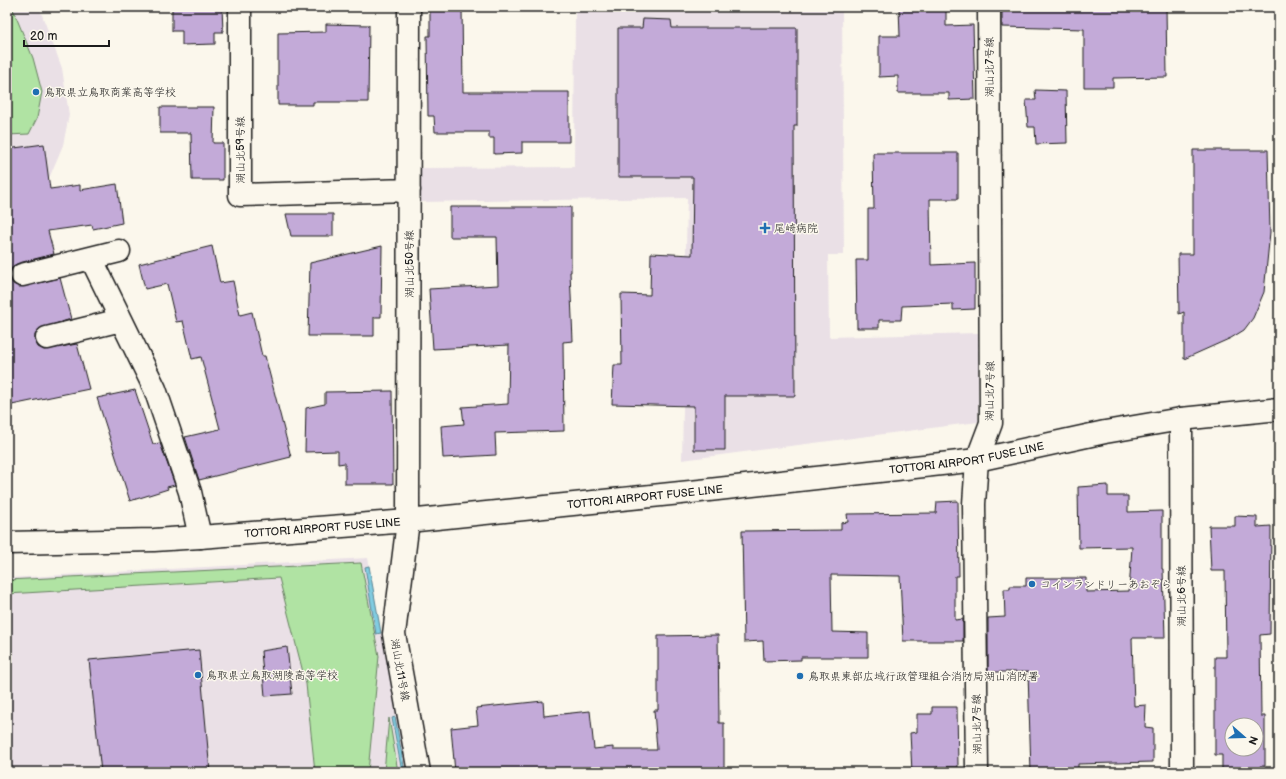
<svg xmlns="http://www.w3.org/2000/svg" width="1286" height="779" font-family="'Balsamiq Sans','Klee One',sans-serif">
	<rect width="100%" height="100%" fill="#fbf7ec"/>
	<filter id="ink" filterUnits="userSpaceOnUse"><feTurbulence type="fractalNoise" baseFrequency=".025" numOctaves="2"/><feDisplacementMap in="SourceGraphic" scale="8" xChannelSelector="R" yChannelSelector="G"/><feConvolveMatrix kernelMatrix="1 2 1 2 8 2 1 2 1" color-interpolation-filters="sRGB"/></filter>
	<g filter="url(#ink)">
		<!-- built -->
		<path fill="#eae0e6" d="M 7,7 L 39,7 L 62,68 L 69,115 L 63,145 L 50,176 L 23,198 L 7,202 Z
			M 575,7 L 842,7 L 844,255 L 828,255 L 829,337 L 978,333 L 978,422 L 682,460 L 687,198 L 421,202 L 420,168 L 574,167 Z
			M 368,558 L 407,772 L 7,772 L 7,578 Z"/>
		<!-- green -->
		<path fill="#b0e3a3" stroke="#668060" d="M 7,7 L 12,7 L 33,58 L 42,92 L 37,118 L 29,134 L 7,135 Z
			M 361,563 L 379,656 L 368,772 L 315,772 L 306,684 L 279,578 L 7,594 L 7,580 Z
			M 389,718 L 398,772 L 384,772 Z"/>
		<!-- water -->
		<path fill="#81cce1" stroke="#598692" d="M 369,566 L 381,633 L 376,634 L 365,567 Z
			M 395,717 L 405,772 L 402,772 L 392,718 Z"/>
		<!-- building -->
		<path fill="#c3aad8" stroke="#1c1c1c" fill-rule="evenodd" d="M 172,7 L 222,7 L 223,32 L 215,32 L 215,44 L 182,45 L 182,31 L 172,31 Z
			M 430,7 L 462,7 L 463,92 L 569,92 L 569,142 L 522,142 L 522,153 L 494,154 L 494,138 L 489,138 L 489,132 L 435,132 L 434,116 L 428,116 L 427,36 L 430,36 Z
			M 899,7 L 946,7 L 946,26 L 973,25 L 975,99 L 949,100 L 949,93 L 898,93 L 898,76 L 879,77 L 879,36 L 900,36 Z
			M 1002,7 L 1166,7 L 1167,77 L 1113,78 L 1113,87 L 1084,87 L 1084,29 L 1002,27 Z
			M 643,19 L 671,20 L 672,28 L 797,28 L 797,126 L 794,126 L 795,396 L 725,396 L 725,450 L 694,450 L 694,406 L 612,404 L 614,365 L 622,365 L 621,294 L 650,295 L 651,253 L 692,255 L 693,177 L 618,177 L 618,28 L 642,28 Z
			M 326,24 L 369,25 L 368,102 L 313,102 L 313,105 L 278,105 L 278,33 L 326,32 Z
			M 1035,90 L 1066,91 L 1067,143 L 1036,144 L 1035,127 L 1028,127 L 1026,100 L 1036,100 Z
			M 160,107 L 214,107 L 213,143 L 223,143 L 223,180 L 192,180 L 191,133 L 160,133 Z
			M 44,144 L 50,189 L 80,185 L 80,190 L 117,184 L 122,223 L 93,229 L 92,225 L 48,231 L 54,254 L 19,263 L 13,266 L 10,272 L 10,278 L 13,284 L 19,287 L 60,278 L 71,319 L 39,329 L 35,335 L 35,341 L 38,347 L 44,350 L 77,344 L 89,389 L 7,406 L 7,149 Z
			M 1193,150 L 1268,150 L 1270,232 L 1264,292 L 1253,318 L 1244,330 L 1231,338 L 1184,359 L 1184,312 L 1179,314 L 1178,254 L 1193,254 Z
			M 873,153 L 958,153 L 958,199 L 930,199 L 931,265 L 975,263 L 975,309 L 953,310 L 953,304 L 902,306 L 901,320 L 879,320 L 879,328 L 857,328 L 856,260 L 868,260 L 868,209 L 874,209 Z
			M 450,207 L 571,207 L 571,272 L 570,272 L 573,341 L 563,342 L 564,431 L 495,433 L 496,455 L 443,458 L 441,426 L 464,424 L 462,407 L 508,404 L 509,345 L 433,349 L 429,289 L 498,285 L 497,237 L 450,237 Z
			M 286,214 L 333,214 L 333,236 L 291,236 Z
			M 212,246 L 220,283 L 233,281 L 240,315 L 252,312 L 262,356 L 265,356 L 291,457 L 199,480 L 185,437 L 220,429 L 201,357 L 192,359 L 183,321 L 176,322 L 167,284 L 145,289 L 139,264 Z
			M 382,246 L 381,317 L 374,317 L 374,336 L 308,336 L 310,263 Z
			M 135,390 L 153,444 L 160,443 L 175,485 L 167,487 L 168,489 L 130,501 L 97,398 Z
			M 392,391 L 393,484 L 345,484 L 345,463 L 338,464 L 338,451 L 305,452 L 306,408 L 325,404 L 325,392 Z
			M 1108,485 L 1108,496 L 1128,496 L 1128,512 L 1162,511 L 1162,569 L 1163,569 L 1165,638 L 1132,638 L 1134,706 L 1146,705 L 1145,727 L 1153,728 L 1153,762 L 1078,764 L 1078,772 L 1031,772 L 1028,672 L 988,672 L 988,618 L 1005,617 L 1004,589 L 1010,589 L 1010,586 L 1026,586 L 1026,578 L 1086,578 L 1086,592 L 1129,591 L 1132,547 L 1079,548 L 1078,487 Z
			M 958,501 L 959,576 L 955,576 L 955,620 L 963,619 L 963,641 L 903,641 L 900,576 L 831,575 L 832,632 L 868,633 L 868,657 L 801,657 L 801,660 L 764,661 L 763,641 L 744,642 L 742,531 L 841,530 L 841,523 L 848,522 L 847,514 L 936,513 L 937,502 Z
			M 1235,516 L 1257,517 L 1257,527 L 1271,526 L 1270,634 L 1260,635 L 1261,716 L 1265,716 L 1265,766 L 1260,766 L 1260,772 L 1222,772 L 1222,755 L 1215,755 L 1215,657 L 1226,657 L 1225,571 L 1211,571 L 1209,526 L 1235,526 ZM 1232,725 L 1256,725 L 1256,749 L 1232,749 Z
			M 718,635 L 719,723 L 724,723 L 724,772 L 455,772 L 451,728 L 478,725 L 476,708 L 543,701 L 544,716 L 590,711 L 594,749 L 613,747 L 613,750 L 657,750 L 654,710 L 658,710 L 658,636 Z
			M 287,647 L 292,694 L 265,696 L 261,651 Z
			M 199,650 L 210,772 L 101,772 L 89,660 Z
			M 932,707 L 957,707 L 958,767 L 937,767 L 937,772 L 912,772 L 910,733 L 917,732 L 917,714 L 932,714 Z"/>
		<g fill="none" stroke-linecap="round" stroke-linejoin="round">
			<defs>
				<path id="street" d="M 240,7 L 240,195 L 409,190
					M 409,7 L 408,521 L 394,634 L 419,772
					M 91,258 L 155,389 L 190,492 L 200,537
					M 22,275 L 119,251
					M 47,338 L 121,320
					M 1181,419 L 1182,772
					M 977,772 L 974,504 L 977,460 L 991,423 L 989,7"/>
				<g id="secondary">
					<path id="s1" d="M 7,543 L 154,540 L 200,537 L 408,521 L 700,491 L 977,460 L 1105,432 L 1181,419 L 1279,409"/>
				</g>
			</defs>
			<!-- street casing -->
			<use href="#street" stroke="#1c1c1c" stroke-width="25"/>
			<!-- secondary casing -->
			<use href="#secondary" stroke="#1c1c1c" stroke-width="25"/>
			<!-- street -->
			<use href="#street" stroke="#fbf7ec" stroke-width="22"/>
			<!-- secondary -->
			<use href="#secondary" stroke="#fbf7ec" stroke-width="22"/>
		</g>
	</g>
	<!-- markers -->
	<g fill="#1f6fb2" stroke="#fbf7ec" stroke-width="1.5">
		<circle cx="36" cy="92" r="4"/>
		<path d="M763 222h4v4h4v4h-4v4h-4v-4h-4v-4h4z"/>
		<circle cx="1032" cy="584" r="4"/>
		<circle cx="198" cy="675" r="4"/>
		<circle cx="800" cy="676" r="4"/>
	</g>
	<g text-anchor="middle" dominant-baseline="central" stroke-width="3" stroke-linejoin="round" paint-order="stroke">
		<!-- street labels -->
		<g font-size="11" fill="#1c1c1c" stroke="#fbf7ec">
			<text transform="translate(989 67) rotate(-90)">湖山北7号線</text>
			<text transform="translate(240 150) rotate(-90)">湖山北59号線</text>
			<text transform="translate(409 264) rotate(-90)">湖山北50号線</text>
			<text transform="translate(990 391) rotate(-89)">湖山北7号線</text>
			<text stroke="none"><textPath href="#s1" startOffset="964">TOTTORI AIRPORT FUSE LINE</textPath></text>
			<text stroke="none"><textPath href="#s1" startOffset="640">TOTTORI AIRPORT FUSE LINE</textPath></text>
			<text stroke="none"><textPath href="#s1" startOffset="316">TOTTORI AIRPORT FUSE LINE</textPath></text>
			<text transform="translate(1181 596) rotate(-90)">湖山北6号線</text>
			<text transform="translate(400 670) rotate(80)">湖山北11号線</text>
			<text transform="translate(977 724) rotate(-91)">湖山北7号線</text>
		</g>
		<!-- poi labels -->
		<g font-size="11" fill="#1c1c1c" stroke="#fbf7ec" text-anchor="start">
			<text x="44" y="92">鳥取県立鳥取商業高等学校</text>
			<text x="774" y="228">尾崎病院</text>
			<text x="1040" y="584">コインランドリーあおぞら</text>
			<text x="206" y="675">鳥取県立鳥取湖陵高等学校</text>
			<text x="808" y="676">鳥取県東部広域行政管理組合消防局湖山消防署</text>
		</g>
	</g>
	<!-- margin -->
	<rect width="1286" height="779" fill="none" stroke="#fbf7ec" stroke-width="24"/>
	<rect x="12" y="12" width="1262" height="755" fill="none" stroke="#1c1c1c" stroke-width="1.5" filter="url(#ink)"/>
	<!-- north arrow -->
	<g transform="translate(1244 737) rotate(110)"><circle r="19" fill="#fbf7ec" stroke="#a29f99"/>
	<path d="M0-3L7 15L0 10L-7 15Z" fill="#1f6fb2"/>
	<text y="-6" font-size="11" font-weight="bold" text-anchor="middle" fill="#1c1c1c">N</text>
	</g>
	<!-- scale -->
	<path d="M24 40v6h85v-6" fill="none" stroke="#1c1c1c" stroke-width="2"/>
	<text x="30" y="40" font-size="12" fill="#1c1c1c" stroke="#fbf7ec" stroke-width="3" paint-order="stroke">20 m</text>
</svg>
